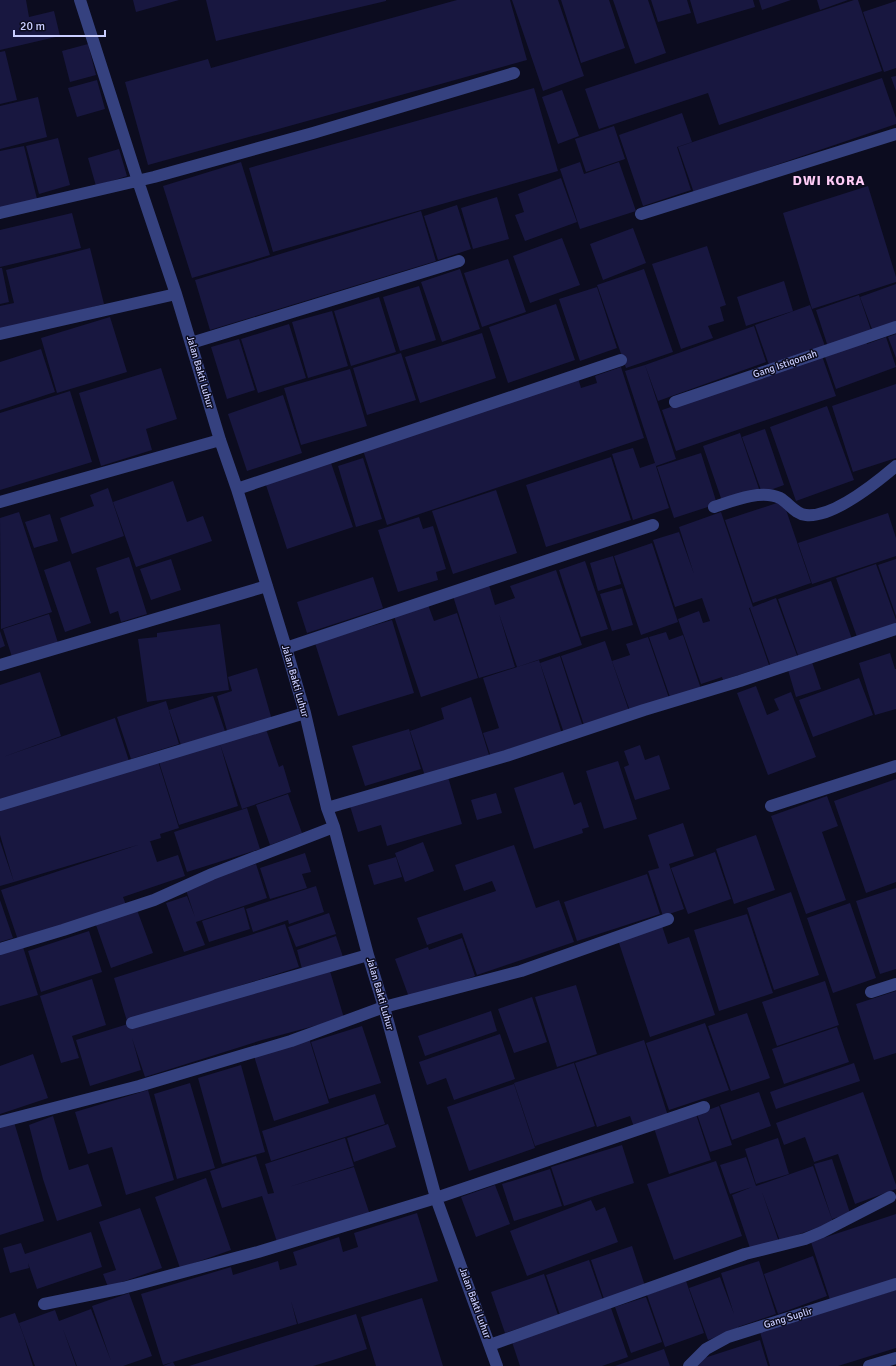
<svg xmlns="http://www.w3.org/2000/svg" width="896" height="1366" font-family="Signika,sans-serif">
	<rect width="100%" height="100%" fill="#0c0c1f"/>
	<!-- building -->
	<path fill="#181740" d="M 0,0 L 26,0 L 29,17 L 54,11 L 60,36 L 0,50 Z
		M 133,0 L 179,0 L 136,12 Z
		M 206,0 L 386,0 L 386,1 L 216,41 Z
		M 457,0 L 510,0 L 527,60 L 148,165 L 125,82 L 208,59 L 211,68 Z
		M 512,0 L 558,0 L 584,76 L 543,91 Z
		M 561,0 L 609,0 L 625,48 L 581,63 Z
		M 613,0 L 648,0 L 666,53 L 635,64 Z
		M 651,0 L 687,0 L 691,13 L 658,22 Z
		M 690,0 L 753,0 L 755,7 L 697,24 Z
		M 759,0 L 791,0 L 762,10 Z
		M 817,0 L 848,0 L 820,10 Z
		M 854,0 L 858,0 L 882,71 L 719,125 L 708,93 L 599,129 L 585,89 Z
		M 896,1 L 896,68 L 884,72 L 863,12 Z
		M 88,44 L 96,75 L 70,82 L 62,51 Z
		M 5,51 L 17,100 L 0,104 L 0,52 Z
		M 896,76 L 896,91 L 891,77 Z
		M 882,78 L 896,118 L 896,124 L 694,193 L 678,147 Z
		M 97,80 L 105,109 L 77,117 L 68,88 Z
		M 534,88 L 558,171 L 273,252 L 249,168 Z
		M 562,90 L 579,136 L 558,144 L 542,97 Z
		M 38,97 L 47,137 L 0,149 L 0,106 Z
		M 682,113 L 692,142 L 677,147 L 691,190 L 643,206 L 619,135 Z
		M 614,126 L 625,159 L 586,172 L 575,139 Z
		M 58,138 L 70,185 L 39,194 L 26,146 Z
		M 24,146 L 37,199 L 0,208 L 0,151 Z
		M 119,149 L 127,176 L 96,186 L 88,158 Z
		M 241,162 L 270,255 L 192,278 L 163,186 Z
		M 580,162 L 584,174 L 619,162 L 636,211 L 580,229 L 560,169 Z
		M 561,178 L 577,222 L 525,241 L 515,215 L 524,212 L 518,194 Z
		M 868,186 L 896,277 L 896,282 L 812,309 L 783,213 Z
		M 497,197 L 509,239 L 473,249 L 461,208 Z
		M 457,205 L 471,249 L 438,260 L 424,216 Z
		M 421,211 L 436,261 L 210,330 L 195,280 Z
		M 72,213 L 81,248 L 0,267 L 0,230 Z
		M 633,228 L 646,263 L 603,280 L 590,244 Z
		M 562,238 L 580,285 L 530,303 L 513,256 Z
		M 707,246 L 726,305 L 720,307 L 724,321 L 708,326 L 713,338 L 681,349 L 652,264 Z
		M 90,248 L 104,304 L 0,331 L 0,306 L 14,303 L 6,270 Z
		M 508,259 L 526,312 L 482,327 L 464,273 Z
		M 0,268 L 2,268 L 9,302 L 0,304 Z
		M 460,269 L 480,329 L 442,342 L 421,282 Z
		M 644,269 L 673,352 L 626,368 L 597,285 Z
		M 784,281 L 793,311 L 746,326 L 737,297 Z
		M 896,284 L 896,323 L 873,332 L 860,297 Z
		M 419,286 L 436,340 L 400,351 L 383,297 Z
		M 597,287 L 617,348 L 580,361 L 559,299 Z
		M 859,295 L 872,333 L 828,347 L 816,310 Z
		M 379,297 L 396,352 L 351,366 L 334,311 Z
		M 556,304 L 575,360 L 508,383 L 489,327 Z
		M 810,305 L 825,346 L 769,365 L 755,325 Z
		M 332,311 L 348,366 L 308,378 L 292,322 Z
		M 110,317 L 127,372 L 57,393 L 41,338 Z
		M 289,324 L 306,378 L 258,393 L 241,339 Z
		M 754,326 L 766,362 L 658,401 L 645,365 Z
		M 482,333 L 496,378 L 420,403 L 405,357 Z
		M 896,334 L 896,358 L 888,337 Z
		M 886,337 L 896,367 L 836,389 L 825,357 L 866,342 L 867,344 Z
		M 239,339 L 255,390 L 227,399 L 211,347 Z
		M 41,349 L 55,392 L 0,410 L 0,362 Z
		M 401,353 L 416,400 L 367,415 L 353,368 Z
		M 822,356 L 836,396 L 676,451 L 662,410 Z
		M 645,365 L 676,459 L 656,466 L 625,371 Z
		M 621,367 L 644,438 L 387,525 L 363,450 L 578,378 L 581,388 L 597,383 L 595,376 Z
		M 161,368 L 177,419 L 146,429 L 152,450 L 101,466 L 79,393 Z
		M 350,369 L 367,426 L 301,445 L 284,388 Z
		M 896,384 L 896,458 L 853,472 L 832,406 Z
		M 70,391 L 92,462 L 0,490 L 0,413 Z
		M 283,395 L 302,453 L 247,471 L 228,414 Z
		M 827,406 L 854,480 L 796,501 L 770,427 Z
		M 765,429 L 784,485 L 762,493 L 742,437 Z
		M 740,433 L 759,489 L 722,501 L 703,446 Z
		M 633,448 L 640,468 L 655,463 L 669,508 L 633,520 L 612,454 Z
		M 701,453 L 717,504 L 674,518 L 657,467 Z
		M 611,457 L 631,520 L 546,547 L 526,485 Z
		M 363,458 L 382,519 L 356,527 L 338,466 Z
		M 330,460 L 353,527 L 287,549 L 265,482 Z
		M 173,481 L 187,522 L 203,516 L 212,541 L 136,567 L 113,502 Z
		M 108,488 L 124,536 L 72,554 L 60,518 L 94,506 L 90,495 Z
		M 496,490 L 517,553 L 453,574 L 432,511 Z
		M 783,501 L 811,583 L 753,603 L 725,520 Z
		M 19,512 L 52,612 L 1,629 L 0,518 Z
		M 721,512 L 753,607 L 749,608 L 769,665 L 723,680 L 722,677 L 701,684 L 678,619 L 699,611 L 707,635 L 703,623 L 710,621 L 702,598 L 675,607 L 653,540 L 679,532 L 694,574 L 679,527 Z
		M 888,513 L 896,538 L 896,556 L 812,584 L 798,543 Z
		M 50,514 L 58,541 L 34,548 L 25,522 Z
		M 419,517 L 423,529 L 433,526 L 446,569 L 436,572 L 438,580 L 398,592 L 378,530 Z
		M 652,543 L 678,622 L 641,635 L 614,556 Z
		M 613,556 L 621,584 L 598,591 L 590,563 Z
		M 129,557 L 147,614 L 121,622 L 118,611 L 110,614 L 96,568 Z
		M 171,559 L 181,590 L 151,600 L 140,569 Z
		M 896,559 L 896,616 L 878,565 Z
		M 70,561 L 91,623 L 65,632 L 44,570 Z
		M 585,561 L 608,629 L 581,637 L 559,570 Z
		M 876,564 L 896,620 L 896,624 L 857,637 L 836,578 Z
		M 556,570 L 582,645 L 517,667 L 499,614 L 515,667 L 479,678 L 453,596 L 489,585 L 495,605 L 515,598 L 510,586 Z
		M 373,577 L 383,608 L 307,633 L 297,602 Z
		M 831,581 L 852,639 L 799,658 L 778,599 Z
		M 622,588 L 633,625 L 612,631 L 600,594 Z
		M 776,598 L 798,658 L 771,667 L 750,608 Z
		M 427,602 L 434,621 L 457,613 L 478,678 L 421,697 L 393,613 Z
		M 49,614 L 58,643 L 12,657 L 3,629 Z
		M 392,620 L 414,693 L 338,716 L 315,643 Z
		M 220,624 L 229,690 L 147,702 L 138,639 L 157,637 L 157,633 Z
		M 0,631 L 5,646 L 0,648 Z
		M 666,632 L 669,640 L 683,635 L 701,689 L 671,700 L 649,637 Z
		M 648,637 L 669,698 L 630,711 L 612,661 L 630,655 L 626,644 Z
		M 605,641 L 629,711 L 584,725 L 561,656 Z
		M 890,653 L 895,669 L 896,669 L 896,709 L 875,715 L 859,663 Z
		M 560,656 L 583,727 L 564,733 L 540,663 Z
		M 539,660 L 562,734 L 491,757 L 483,733 L 499,728 L 483,678 Z
		M 812,662 L 821,689 L 796,697 L 788,670 Z
		M 257,668 L 272,720 L 228,734 L 217,696 L 232,691 L 228,677 Z
		M 40,672 L 61,736 L 3,757 L 115,718 L 129,761 L 0,804 L 0,685 Z
		M 859,678 L 873,715 L 813,737 L 799,700 Z
		M 756,686 L 767,715 L 779,710 L 774,699 L 791,692 L 816,757 L 768,775 L 737,693 Z
		M 213,696 L 226,734 L 182,748 L 169,710 Z
		M 471,697 L 489,755 L 425,776 L 410,731 L 444,719 L 441,708 Z
		M 166,701 L 179,744 L 131,759 L 117,717 Z
		M 266,729 L 279,767 L 283,765 L 291,792 L 242,809 L 220,744 Z
		M 409,729 L 421,769 L 365,786 L 352,746 Z
		M 220,744 L 238,806 L 179,825 L 159,762 Z
		M 640,745 L 645,760 L 659,755 L 670,789 L 635,800 L 624,767 L 629,765 L 624,751 Z
		M 158,761 L 179,828 L 160,834 L 161,838 L 14,882 L 0,835 L 0,808 Z
		M 618,761 L 637,819 L 604,829 L 586,771 Z
		M 563,772 L 574,805 L 581,802 L 589,827 L 582,829 L 583,833 L 534,849 L 514,788 Z
		M 448,777 L 462,824 L 387,846 L 381,825 L 358,832 L 350,806 Z
		M 896,779 L 896,882 L 866,893 L 834,801 Z
		M 496,793 L 502,813 L 477,820 L 471,800 Z
		M 288,794 L 302,833 L 270,845 L 256,805 Z
		M 827,796 L 838,826 L 822,832 L 846,900 L 806,914 L 771,816 Z
		M 247,808 L 260,849 L 187,872 L 174,832 Z
		M 683,823 L 694,856 L 669,864 L 684,909 L 663,916 L 648,871 L 659,868 L 648,835 Z
		M 756,835 L 775,890 L 734,904 L 716,849 Z
		M 0,841 L 14,882 L 0,886 Z
		M 150,841 L 157,862 L 178,855 L 185,876 L 123,897 L 126,905 L 18,940 L 1,890 Z
		M 423,842 L 434,871 L 405,882 L 395,853 Z
		M 514,845 L 536,908 L 559,900 L 574,942 L 477,975 L 462,933 L 427,945 L 417,918 L 496,891 L 492,881 L 464,891 L 455,865 Z
		M 715,852 L 731,899 L 688,914 L 671,868 Z
		M 305,853 L 311,872 L 302,874 L 307,888 L 270,899 L 260,868 Z
		M 396,857 L 402,877 L 374,885 L 368,865 Z
		M 256,864 L 267,898 L 196,922 L 205,945 L 184,952 L 166,903 L 187,896 L 195,917 L 185,887 Z
		M 647,874 L 660,914 L 577,941 L 564,902 Z
		M 316,886 L 324,912 L 289,924 L 288,920 L 253,932 L 246,909 Z
		M 896,888 L 896,969 L 880,974 L 856,901 Z
		M 791,892 L 819,975 L 774,990 L 747,908 Z
		M 0,900 L 13,938 L 0,942 Z
		M 850,903 L 876,978 L 833,993 L 807,918 Z
		M 244,907 L 250,929 L 209,942 L 202,921 Z
		M 137,910 L 153,953 L 111,968 L 96,925 Z
		M 329,913 L 336,934 L 296,947 L 288,927 Z
		M 747,914 L 773,993 L 719,1011 L 694,930 Z
		M 285,924 L 299,967 L 127,1021 L 114,978 Z
		M 662,926 L 668,944 L 689,937 L 715,1015 L 650,1037 L 618,940 Z
		M 89,931 L 102,972 L 41,992 L 28,951 Z
		M 336,936 L 343,957 L 302,969 L 297,950 Z
		M 462,938 L 475,976 L 410,1000 L 395,959 L 428,947 L 429,950 Z
		M 23,947 L 38,995 L 0,1006 L 0,954 Z
		M 330,971 L 344,1018 L 262,1040 L 145,1077 L 132,1038 L 141,1070 L 90,1086 L 76,1040 L 128,1024 L 129,1028 L 210,1003 Z
		M 92,979 L 106,1025 L 72,1036 L 79,1058 L 61,1063 L 40,996 Z
		M 825,981 L 839,1025 L 777,1046 L 762,1002 Z
		M 576,985 L 597,1054 L 557,1067 L 535,997 Z
		M 896,991 L 896,1053 L 874,1060 L 856,1004 Z
		M 532,997 L 547,1042 L 514,1053 L 498,1009 Z
		M 491,1011 L 497,1031 L 425,1056 L 418,1036 Z
		M 747,1013 L 770,1078 L 731,1091 L 708,1026 Z
		M 705,1023 L 729,1090 L 669,1110 L 646,1043 Z
		M 362,1026 L 381,1083 L 329,1099 L 311,1042 Z
		M 837,1027 L 849,1062 L 784,1084 L 772,1049 Z
		M 500,1034 L 515,1079 L 454,1100 L 446,1078 L 427,1085 L 419,1062 Z
		M 309,1038 L 329,1103 L 274,1121 L 254,1056 Z
		M 644,1040 L 668,1116 L 634,1127 L 630,1116 L 597,1127 L 575,1063 Z
		M 33,1054 L 48,1098 L 0,1114 L 0,1066 Z
		M 574,1063 L 595,1126 L 535,1146 L 514,1083 Z
		M 854,1063 L 860,1081 L 776,1109 L 770,1092 Z
		M 241,1065 L 265,1152 L 222,1164 L 198,1078 Z
		M 190,1083 L 215,1168 L 177,1179 L 154,1094 Z
		M 514,1084 L 535,1148 L 469,1171 L 447,1107 Z
		M 148,1090 L 174,1180 L 126,1195 L 112,1147 L 88,1154 L 75,1112 Z
		M 759,1092 L 771,1126 L 732,1140 L 720,1105 Z
		M 863,1092 L 896,1185 L 896,1189 L 855,1204 L 838,1154 L 814,1162 L 805,1137 L 784,1145 L 776,1123 Z
		M 375,1094 L 385,1124 L 271,1161 L 262,1131 Z
		M 719,1106 L 732,1145 L 710,1152 L 697,1114 Z
		M 696,1114 L 711,1160 L 669,1174 L 654,1128 Z
		M 53,1116 L 69,1170 L 88,1164 L 102,1206 L 57,1221 L 43,1179 L 29,1125 Z
		M 14,1122 L 44,1221 L 0,1235 L 0,1126 Z
		M 388,1124 L 396,1147 L 354,1162 L 347,1138 Z
		M 345,1138 L 354,1166 L 289,1187 L 354,1167 L 370,1215 L 278,1245 L 262,1196 L 222,1208 L 210,1171 L 256,1156 L 268,1194 L 274,1193 L 265,1164 Z
		M 778,1138 L 789,1174 L 756,1184 L 745,1149 Z
		M 622,1145 L 634,1183 L 564,1206 L 551,1167 Z
		M 746,1157 L 756,1186 L 813,1166 L 833,1222 L 780,1241 L 762,1192 L 779,1242 L 751,1251 L 732,1195 L 752,1187 L 730,1194 L 720,1165 Z
		M 832,1159 L 850,1213 L 832,1219 L 814,1164 Z
		M 716,1161 L 742,1236 L 674,1260 L 647,1184 Z
		M 550,1169 L 562,1206 L 514,1221 L 502,1184 Z
		M 206,1178 L 231,1250 L 180,1268 L 155,1197 Z
		M 495,1185 L 510,1224 L 476,1237 L 461,1197 Z
		M 591,1200 L 596,1211 L 605,1207 L 618,1242 L 527,1276 L 510,1231 Z
		M 140,1208 L 162,1268 L 108,1287 L 103,1274 L 116,1270 L 99,1222 Z
		M 417,1213 L 438,1281 L 298,1324 L 291,1301 L 297,1324 L 163,1365 L 141,1294 L 231,1267 L 233,1275 L 278,1261 L 280,1270 L 297,1265 L 293,1252 L 339,1237 L 343,1252 L 358,1247 L 354,1233 Z
		M 896,1214 L 896,1279 L 830,1300 L 811,1242 Z
		M 91,1232 L 102,1267 L 37,1289 L 28,1263 L 29,1268 L 10,1273 L 3,1248 L 21,1243 L 25,1254 Z
		M 632,1246 L 645,1286 L 604,1299 L 591,1260 Z
		M 813,1256 L 827,1296 L 778,1314 L 764,1274 Z
		M 589,1260 L 603,1300 L 560,1315 L 546,1275 Z
		M 759,1261 L 776,1314 L 738,1327 L 738,1329 L 708,1340 L 689,1288 L 720,1277 L 734,1314 L 721,1273 Z
		M 544,1274 L 558,1315 L 505,1333 L 491,1292 Z
		M 686,1281 L 704,1333 L 665,1347 L 647,1295 Z
		M 896,1290 L 896,1348 L 838,1366 L 770,1366 L 760,1332 Z
		M 129,1293 L 152,1356 L 123,1366 L 77,1366 L 63,1329 L 76,1366 L 35,1366 L 19,1323 L 55,1310 L 59,1321 L 91,1309 L 111,1361 L 92,1306 Z
		M 646,1297 L 662,1342 L 631,1353 L 615,1307 Z
		M 422,1298 L 443,1366 L 376,1366 L 361,1317 Z
		M 611,1308 L 628,1357 L 602,1366 L 520,1366 L 512,1342 Z
		M 15,1313 L 24,1337 L 33,1366 L 0,1366 L 0,1318 Z
		M 356,1314 L 367,1349 L 333,1360 L 313,1366 L 189,1366 Z
		M 760,1340 L 768,1366 L 697,1366 L 695,1361 Z
		M 664,1349 L 670,1366 L 615,1366 Z
		M 173,1362 L 175,1366 L 163,1366 Z"/>
	<g fill="none" stroke-linecap="round" stroke-linejoin="round">
		<!-- minor -->
		<path stroke="#35417f" stroke-width="12" d="M 80,0 L 138,181 L 176,294 L 220,440 L 237,489 L 286,648 L 305,713 L 327,808 L 334,827 L 368,955 L 384,1007 L 436,1198 L 497,1366
			M 0,213 L 154,177 L 313,133 L 514,73
			M 641,214 L 896,134
			M 0,334 L 176,294
			M 191,343 L 459,261
			M 675,402 L 896,327
			M 237,489 L 621,360
			M 0,502 L 220,440
			M 714,507 C 732,501 761,489 780,498 C 789,503 795,514 806,515 C 833,518 876,483 896,466
			M 286,648 L 653,525
			M 0,665 L 267,586
			M 0,805 L 305,713
			M 771,806 L 896,766
			M 327,808 L 506,756 L 644,710 L 740,681 L 896,629
			M 0,949 L 63,930 L 154,900 L 212,874 L 334,827
			M 871,992 L 896,984
			M 132,1023 L 368,955
			M 0,1122 L 139,1086 L 291,1041 L 384,1007 L 521,971 L 668,919
			M 44,1304 L 123,1288 L 258,1252 L 436,1198 L 704,1107
			M 490,1345 L 745,1254 L 805,1239 L 822,1232 L 890,1197
			M 689,1366 L 706,1349 L 728,1337 L 896,1284
			M 869,1366 L 896,1358"/>
	</g>
	<g text-anchor="middle" dominant-baseline="central" stroke-width="3" stroke-linejoin="round" paint-order="stroke">
		<!-- street labels -->
		<g font-size="10" fill="#caceff" stroke="#0c0c1f">
			<text transform="translate(785 364) rotate(-19)">Gang Istiqomah</text>
			<text transform="translate(200 372) rotate(74)">Jalan Bakti Luhur</text>
			<text transform="translate(295 681) rotate(74)">Jalan Bakti Luhur</text>
			<text transform="translate(380 994) rotate(74)">Jalan Bakti Luhur</text>
			<text transform="translate(475 1303) rotate(70)">Jalan Bakti Luhur</text>
			<text transform="translate(788 1318) rotate(-17)">Gang Suplir</text>
		</g>
		<!-- district labels -->
		<g font-size="14" font-weight="bold" letter-spacing="1" fill="#ffccf6" stroke="#0c0c1f">
			<text x="829" y="180">DWI KORA</text>
		</g>
	</g>
	<!-- scale -->
	<path d="M14 30v6h91v-6" fill="none" stroke="#caceff" stroke-width="2"/>
	<text x="20" y="30" font-size="12" fill="#caceff" stroke="#0c0c1f" stroke-width="3" paint-order="stroke">20 m</text>
</svg>
